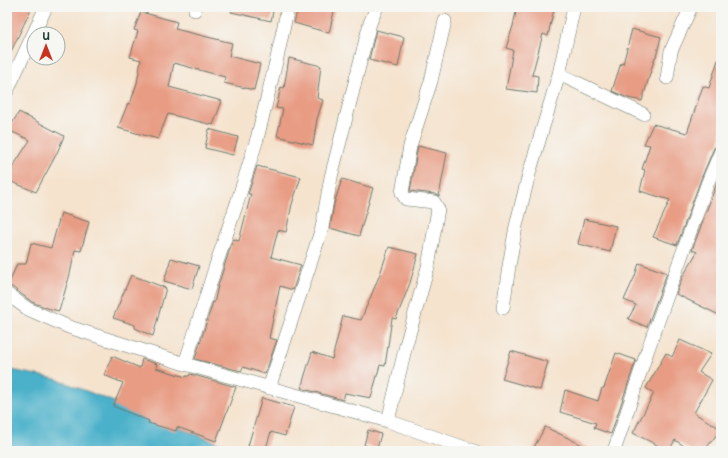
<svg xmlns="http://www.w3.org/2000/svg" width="728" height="458" font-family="Mali,sans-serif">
	<rect width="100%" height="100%" fill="#f6f6f2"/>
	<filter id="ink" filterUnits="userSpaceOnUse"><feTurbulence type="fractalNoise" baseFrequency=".025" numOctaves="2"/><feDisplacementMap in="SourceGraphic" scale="8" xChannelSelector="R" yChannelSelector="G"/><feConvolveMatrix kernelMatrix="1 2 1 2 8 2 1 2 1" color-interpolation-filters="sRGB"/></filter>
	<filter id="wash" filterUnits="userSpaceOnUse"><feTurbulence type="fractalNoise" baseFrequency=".012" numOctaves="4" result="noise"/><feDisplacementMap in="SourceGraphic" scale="16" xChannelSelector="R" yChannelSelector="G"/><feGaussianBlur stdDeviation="0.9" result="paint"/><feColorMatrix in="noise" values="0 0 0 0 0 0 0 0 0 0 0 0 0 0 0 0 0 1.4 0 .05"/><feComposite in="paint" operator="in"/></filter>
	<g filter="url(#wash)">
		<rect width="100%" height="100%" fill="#f5e3ce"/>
		<!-- water -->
		<path fill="#4bb1ca" stroke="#35777f" d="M 7,369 L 56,379 L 225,446 L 255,451 L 7,451 Z"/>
		<g id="blocks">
			<!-- building -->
			<path fill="#e89c84" d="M 7,7 L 32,7 L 7,60 Z
				M 232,7 L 274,7 L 271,21 L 231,12 Z
				M 298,7 L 335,7 L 329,33 L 294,23 Z
				M 517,7 L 555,7 L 552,17 L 548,36 L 543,34 L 532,75 L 538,76 L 537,93 L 506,89 L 513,50 L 506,48 L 513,26 Z
				M 141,12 L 177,22 L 175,29 L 232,43 L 229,56 L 260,64 L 254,90 L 224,83 L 225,77 L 174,63 L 169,87 L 222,101 L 213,125 L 168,114 L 158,139 L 118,128 L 128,103 L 130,104 L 137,83 L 141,60 L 130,57 L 138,31 L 134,30 Z
				M 632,29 L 661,37 L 656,57 L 655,57 L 642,101 L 628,98 L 612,91 L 621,63 L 623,64 Z
				M 376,30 L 404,37 L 398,67 L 369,60 Z
				M 289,58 L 321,66 L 317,98 L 323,100 L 317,119 L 313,145 L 277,136 L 283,109 L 276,108 L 281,87 L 284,88 Z
				M 718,60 L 721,60 L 721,136 L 718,144 L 714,148 L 701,179 L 677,245 L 653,237 L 670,200 L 640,191 L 645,170 L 642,169 L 650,145 L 644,144 L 653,124 L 687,133 L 703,86 L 709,88 Z
				M 19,112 L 64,136 L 57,153 L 36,192 L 7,180 L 7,176 L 30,140 L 8,130 Z
				M 209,129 L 238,137 L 233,155 L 205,148 Z
				M 418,146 L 447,153 L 439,196 L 435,194 L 410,191 Z
				M 257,166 L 301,177 L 292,204 L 286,232 L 278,230 L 271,257 L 301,265 L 293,290 L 280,286 L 269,338 L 277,340 L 265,374 L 243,367 L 241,371 L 195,359 L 213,302 L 214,303 L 218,286 L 233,239 L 239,241 L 251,194 L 248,194 Z
				M 721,172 L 721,316 L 676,294 L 682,278 L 697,252 L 692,250 Z
				M 342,179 L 373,188 L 359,236 L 330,228 L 334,204 Z
				M 61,213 L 89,222 L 81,251 L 75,250 L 70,274 L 59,311 L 47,308 L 32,302 L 12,287 L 8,286 L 17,264 L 26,264 L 31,243 L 51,248 Z
				M 584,219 L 616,226 L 610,252 L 578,244 Z
				M 389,247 L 418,254 L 410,283 L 396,319 L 392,318 L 385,366 L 380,365 L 371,398 L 345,393 L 343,400 L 301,388 L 312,352 L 332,359 L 343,316 L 361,320 L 380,274 Z
				M 171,258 L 199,266 L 192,289 L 164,281 Z
				M 639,263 L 667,273 L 647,327 L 628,319 L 636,305 L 624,300 L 635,276 Z
				M 131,275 L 166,288 L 153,336 L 135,328 L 135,325 L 113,318 Z
				M 680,340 L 711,354 L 699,372 L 712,380 L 694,413 L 721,429 L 704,451 L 692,451 L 675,440 L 669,451 L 633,433 L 654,393 L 646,388 L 666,353 L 672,357 Z
				M 511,351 L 548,362 L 540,390 L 502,379 Z
				M 616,353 L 636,360 L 611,434 L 594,428 L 596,423 L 560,412 L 565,390 L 598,401 L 602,388 L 604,388 Z
				M 112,356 L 140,368 L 142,359 L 157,364 L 156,368 L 186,377 L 186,376 L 189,376 L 190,374 L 236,387 L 216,441 L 177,427 L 176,431 L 148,423 L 149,421 L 113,406 L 123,383 L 104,375 Z
				M 262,398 L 294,407 L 285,436 L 271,432 L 265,451 L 248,446 Z
				M 545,427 L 564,436 L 594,451 L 532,451 Z
				M 368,430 L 381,434 L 377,449 L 364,445 Z"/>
		</g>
	</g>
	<g filter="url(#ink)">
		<use href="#blocks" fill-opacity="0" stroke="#6a776a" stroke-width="1"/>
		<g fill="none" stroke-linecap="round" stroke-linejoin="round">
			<defs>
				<path id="minor" d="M 195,10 L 195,7
					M 559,74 L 643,114
					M 667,78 L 671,51 L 691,7
					M 7,91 L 46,7
					M 7,294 L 28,309 L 69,327 L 185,364 L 388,421 L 474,451
					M 503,308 L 509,266 L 516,226 L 529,174 L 559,74 L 574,7
					M 185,364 L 215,268 L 237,203 L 257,139 L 277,58 L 288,7
					M 269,388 L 322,228 L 331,177 L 370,23 L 377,7
					M 388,421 L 406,345 L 428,267 L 438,209 L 434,202 L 406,199 L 402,193 L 410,146 L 431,81 L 445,21
					M 614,451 L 648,349 L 708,182 L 721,151"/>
			</defs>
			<!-- minor casing -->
			<use href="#minor" stroke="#6a776a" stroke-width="14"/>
			<!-- minor -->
			<use href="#minor" stroke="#fff" stroke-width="13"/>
		</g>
	</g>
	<!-- margin -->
	<rect width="728" height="458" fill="none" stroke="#f6f6f2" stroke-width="24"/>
	<!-- north arrow -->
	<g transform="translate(46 46)"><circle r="19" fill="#f6f6f2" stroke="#a0aca6"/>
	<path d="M0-3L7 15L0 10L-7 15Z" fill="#c8321e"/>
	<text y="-6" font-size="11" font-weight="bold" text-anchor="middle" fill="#1f3d34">U</text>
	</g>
</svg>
